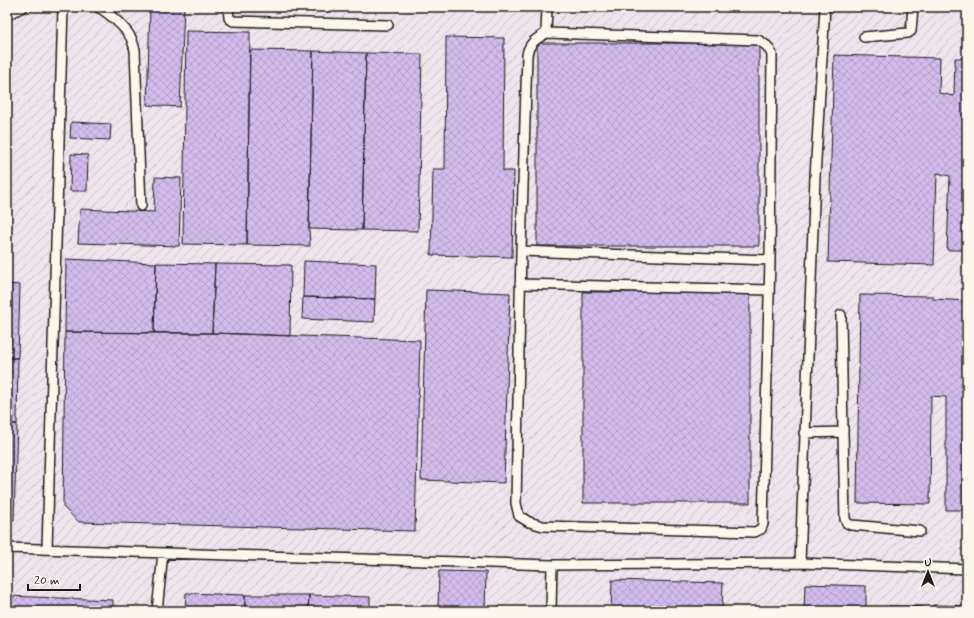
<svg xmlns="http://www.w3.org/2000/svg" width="974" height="618" font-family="Mynerve,sans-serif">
	<defs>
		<pattern id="industrial-furrows" width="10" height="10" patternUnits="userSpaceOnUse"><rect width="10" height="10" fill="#eee5ec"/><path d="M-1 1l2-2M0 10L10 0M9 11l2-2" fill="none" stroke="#ccc4ca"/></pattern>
		<pattern id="building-cross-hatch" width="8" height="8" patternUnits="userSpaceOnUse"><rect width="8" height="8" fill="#d0bbeb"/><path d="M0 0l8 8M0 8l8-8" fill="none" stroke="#b2a0c9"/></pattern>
	</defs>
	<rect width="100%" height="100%" fill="#fbf7ec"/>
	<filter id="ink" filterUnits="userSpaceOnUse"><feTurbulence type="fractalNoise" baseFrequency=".025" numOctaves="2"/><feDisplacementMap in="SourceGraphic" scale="8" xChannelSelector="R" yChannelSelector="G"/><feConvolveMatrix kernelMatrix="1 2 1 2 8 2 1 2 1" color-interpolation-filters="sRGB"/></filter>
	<g filter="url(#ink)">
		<!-- industrial -->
		<path fill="url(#industrial-furrows)" d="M 7,7 L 967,7 L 967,611 L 7,611 Z"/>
		<!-- building -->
		<path fill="url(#building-cross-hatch)" stroke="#1c1c1c" d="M 150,7 L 184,7 L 180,107 L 147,105 Z
			M 186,31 L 250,32 L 247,245 L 183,244 Z
			M 446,37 L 504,38 L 503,171 L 514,171 L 512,257 L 431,255 L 433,169 L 445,169 Z
			M 537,43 L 759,43 L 759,246 L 537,246 Z
			M 250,50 L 313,51 L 309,229 L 310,246 L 247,245 Z
			M 313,51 L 366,53 L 362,230 L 309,229 Z
			M 366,53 L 422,54 L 418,231 L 362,230 Z
			M 834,55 L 940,58 L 939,93 L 954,96 L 955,58 L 967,58 L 967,250 L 947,250 L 950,176 L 937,173 L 934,265 L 828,262 Z
			M 71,122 L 111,124 L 110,140 L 70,138 Z
			M 71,154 L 88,155 L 87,191 L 70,191 Z
			M 155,177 L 181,178 L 179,246 L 78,243 L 80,209 L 154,212 Z
			M 66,259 L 156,263 L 154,333 L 65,332 Z
			M 304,261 L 376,264 L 375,299 L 303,297 Z
			M 156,263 L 215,264 L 212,333 L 154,333 Z
			M 215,264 L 291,265 L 290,336 L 212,333 Z
			M 7,284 L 20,285 L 18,358 L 7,358 Z
			M 426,290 L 510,293 L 504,483 L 421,480 Z
			M 583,292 L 750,292 L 750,503 L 583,503 Z
			M 860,295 L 933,296 L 933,299 L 967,301 L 967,510 L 946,510 L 946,397 L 931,396 L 930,504 L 857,503 Z
			M 303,297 L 375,299 L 374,322 L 302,319 Z
			M 65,332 L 212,333 L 420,340 L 415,531 L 79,522 L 63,507 Z
			M 7,358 L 18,358 L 17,424 L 7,424 Z
			M 7,424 L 17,424 L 14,520 L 7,519 Z
			M 439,571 L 486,572 L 485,611 L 438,611 Z
			M 612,580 L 723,583 L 722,611 L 611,611 Z
			M 805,584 L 866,586 L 866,611 L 804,611 Z
			M 186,593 L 245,595 L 245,611 L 185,611 Z
			M 245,595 L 309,595 L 308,611 L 245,611 Z
			M 309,595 L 370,597 L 370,611 L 308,611 Z
			M 7,596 L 113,600 L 113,611 L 7,611 Z
			M 933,605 L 967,606 L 967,611 L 932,611 Z
			M 889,606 L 923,607 L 922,611 L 888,611 Z"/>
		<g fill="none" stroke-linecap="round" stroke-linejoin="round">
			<defs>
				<path id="lane" d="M 98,7 C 109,13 125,27 131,38 C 133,42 134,47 135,50 L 141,206
					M 228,7 L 229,18 L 233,21 L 388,25
					M 7,15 L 23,7
					M 546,33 L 758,40 L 767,46 L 772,54 L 770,260 L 763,524 L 761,529 L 755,532 L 543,526 L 529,522 L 519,516 L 516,503 L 521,251 L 527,55 C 529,43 536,39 546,33 L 547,7
					M 864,37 L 908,33 L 911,31 L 913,7
					M 521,251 L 770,260
					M 520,284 L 769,290
					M 843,432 L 845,519 L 847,523 L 851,525 L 920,531
					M 804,433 L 843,432 L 841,315
					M 7,548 L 552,565 L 800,563 L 967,569
					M 47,549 L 63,7
					M 800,563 L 815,177 L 825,7
					M 157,611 L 163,553
					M 551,611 L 552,565"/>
			</defs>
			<!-- lane casing -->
			<use href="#lane" stroke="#1c1c1c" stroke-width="12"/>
			<!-- lane -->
			<use href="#lane" stroke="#fbf7ec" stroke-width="9"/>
		</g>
	</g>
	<!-- margin -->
	<rect width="974" height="618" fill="none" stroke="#fbf7ec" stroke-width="24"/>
	<rect x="12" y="12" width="950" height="594" fill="none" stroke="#1c1c1c" stroke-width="1.5" filter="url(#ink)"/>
	<!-- north arrow -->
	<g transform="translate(928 572)" stroke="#fbf7ec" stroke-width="3" paint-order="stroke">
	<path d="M0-3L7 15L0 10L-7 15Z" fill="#1c1c1c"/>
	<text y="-6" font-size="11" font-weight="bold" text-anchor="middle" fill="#1c1c1c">U</text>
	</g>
	<!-- scale -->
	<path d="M28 584v6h52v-6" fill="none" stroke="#1c1c1c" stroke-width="2"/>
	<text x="34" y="584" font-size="12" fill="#1c1c1c" stroke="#fbf7ec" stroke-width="3" paint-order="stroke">20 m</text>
</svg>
